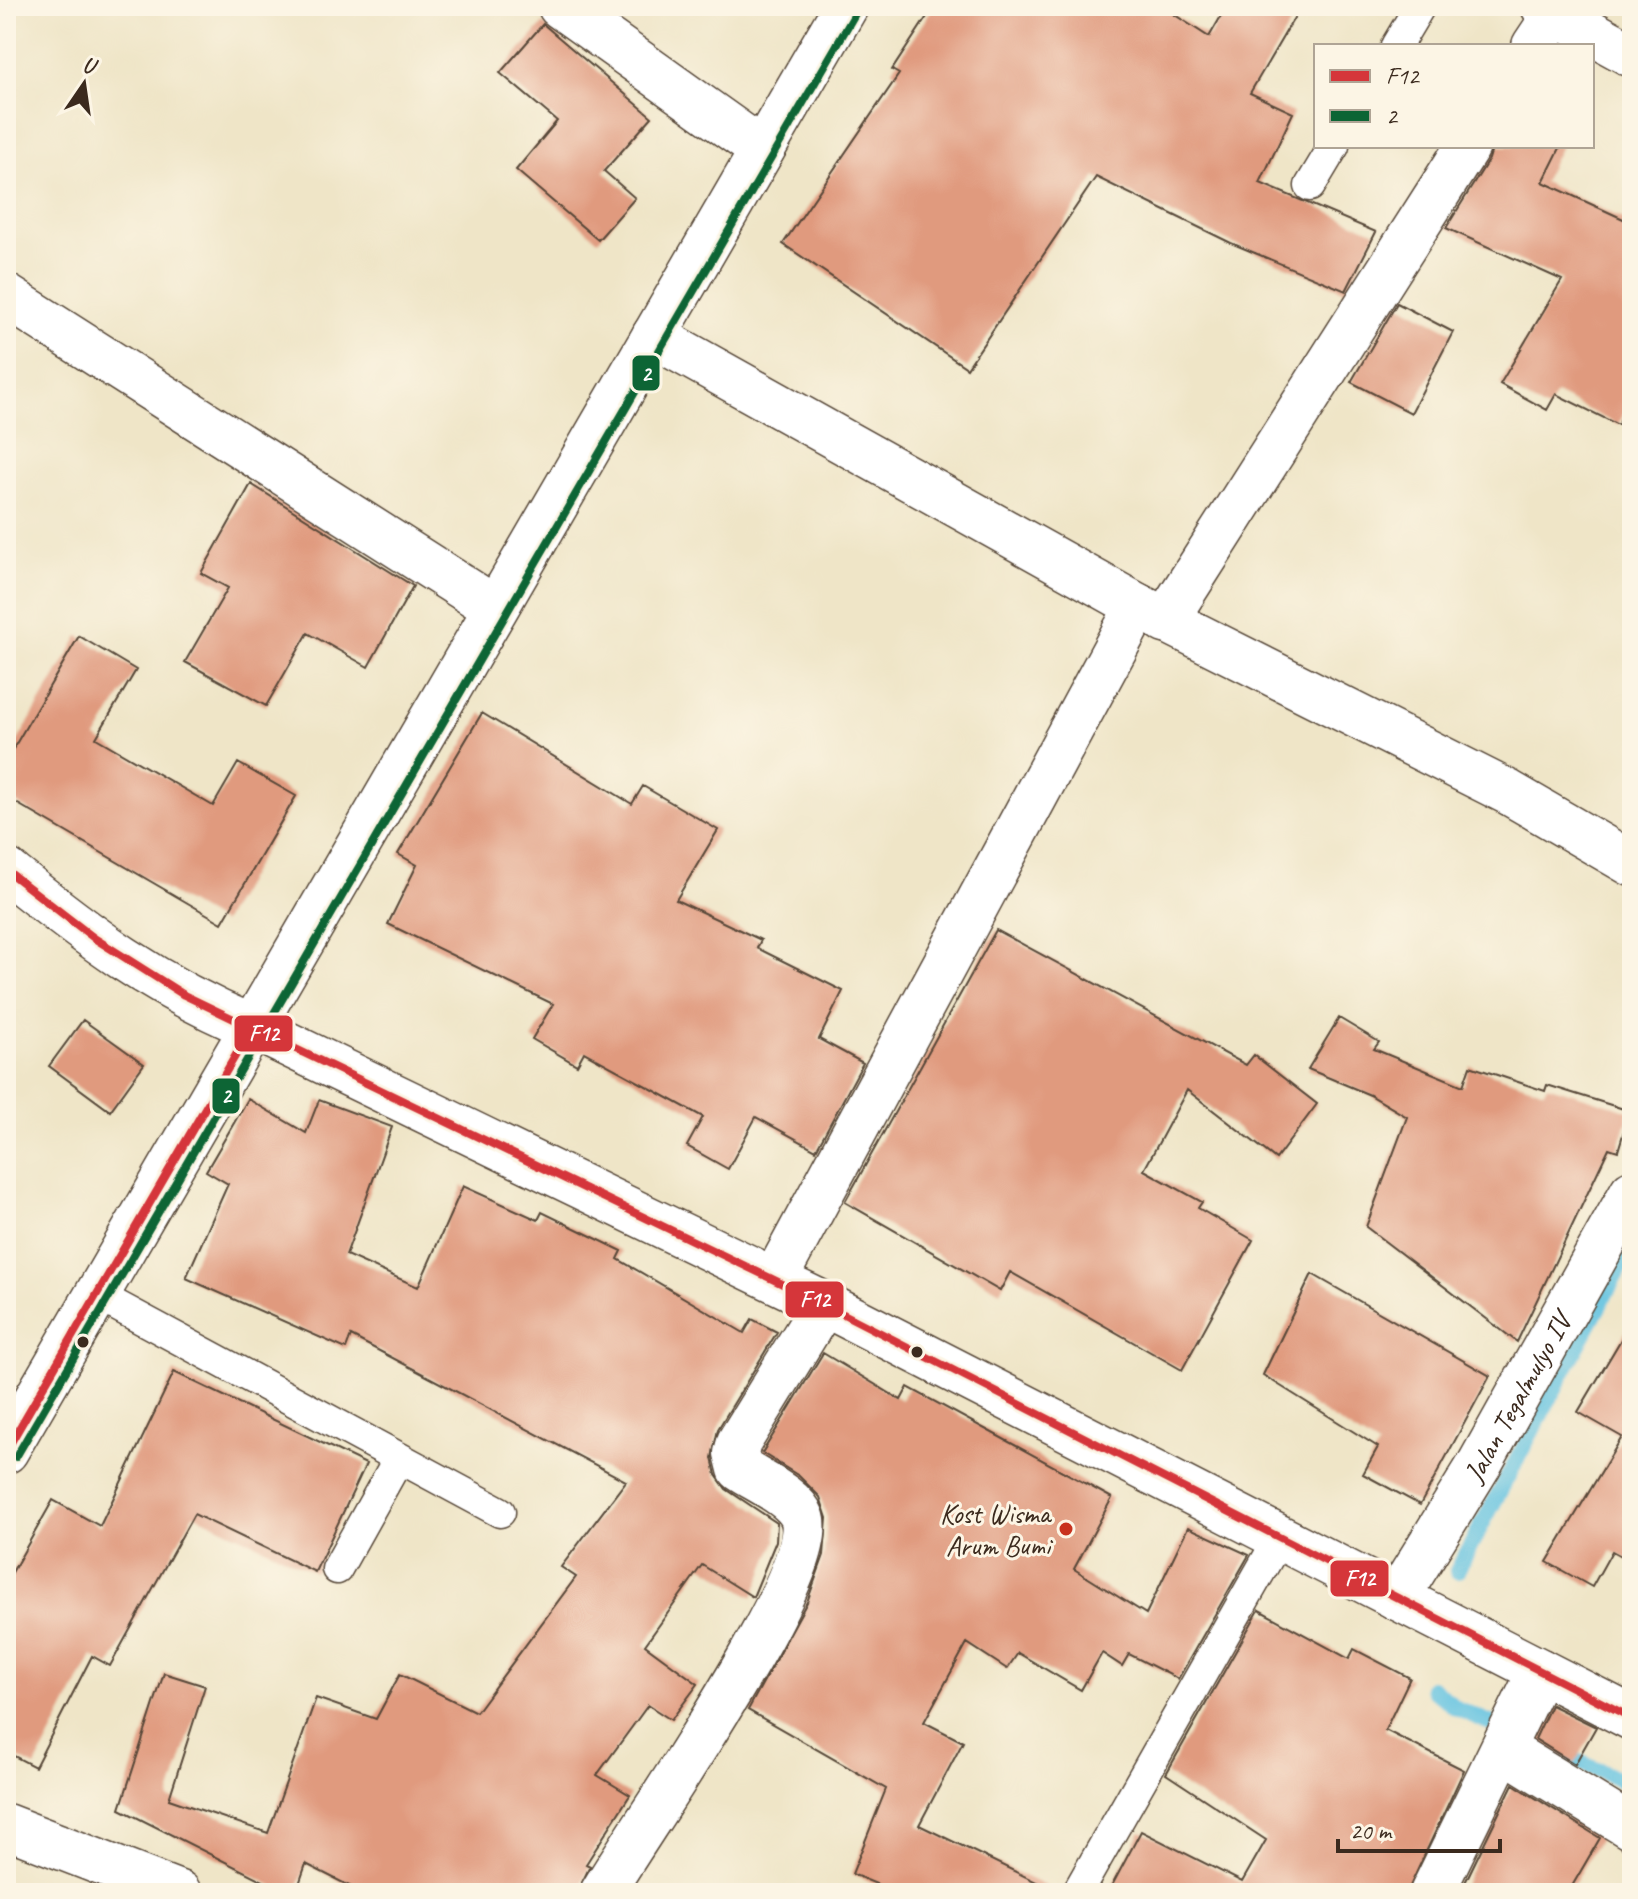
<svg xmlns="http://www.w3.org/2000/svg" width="1638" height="1899" font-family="Caveat,sans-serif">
	<rect width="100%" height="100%" fill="#fcf5e5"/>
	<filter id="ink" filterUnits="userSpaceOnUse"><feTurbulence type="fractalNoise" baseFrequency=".0125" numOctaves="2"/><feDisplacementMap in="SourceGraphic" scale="16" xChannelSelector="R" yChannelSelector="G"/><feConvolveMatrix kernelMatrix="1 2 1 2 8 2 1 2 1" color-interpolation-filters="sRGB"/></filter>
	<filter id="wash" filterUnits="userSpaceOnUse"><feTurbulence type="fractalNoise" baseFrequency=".006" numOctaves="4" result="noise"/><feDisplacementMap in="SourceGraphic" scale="32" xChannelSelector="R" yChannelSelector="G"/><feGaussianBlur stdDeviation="1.8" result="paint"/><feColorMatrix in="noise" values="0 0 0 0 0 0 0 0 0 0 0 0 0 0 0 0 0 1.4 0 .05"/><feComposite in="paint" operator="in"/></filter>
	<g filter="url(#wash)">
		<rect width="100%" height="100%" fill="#efe5c7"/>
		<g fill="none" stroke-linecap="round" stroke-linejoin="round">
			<!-- stream -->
			<path stroke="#63c3e1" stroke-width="16" d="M 1457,1571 L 1632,1245
				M 1432,1688 L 1456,1708 L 1632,1785"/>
		</g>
		<g id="blocks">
			<!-- building -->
			<path fill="#e09a7e" d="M 934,6 L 1161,6 L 1209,37 L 1227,6 L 1301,6 L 1250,93 L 1293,113 L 1260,183 L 1376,232 L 1346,291 L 1231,243 L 1096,177 L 967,368 L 783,244 L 899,74 L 892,70 Z
				M 543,24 L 652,117 L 604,171 L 635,198 L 598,240 L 516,170 L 557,121 L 500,73 Z
				M 1493,146 L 1561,146 L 1543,182 L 1632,223 L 1632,399 L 1618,425 L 1556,394 L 1547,410 L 1500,384 L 1562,280 L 1446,228 L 1489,159 Z
				M 1397,303 L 1453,332 L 1411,413 L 1351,382 Z
				M 251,484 L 413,586 L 368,667 L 308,633 L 266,706 L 185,662 L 228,588 L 201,573 Z
				M 79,636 L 136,670 L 96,738 L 213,806 L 238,763 L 296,796 L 222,923 L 6,797 L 6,761 Z
				M 482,713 L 632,804 L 643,786 L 718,830 L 676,900 L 761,940 L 757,948 L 843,991 L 819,1039 L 863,1063 L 816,1150 L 756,1117 L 728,1169 L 687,1146 L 703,1117 L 584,1052 L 577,1065 L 532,1039 L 553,1004 L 388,924 L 417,865 L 398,854 Z
				M 996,930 L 1246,1065 L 1254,1055 L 1317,1104 L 1276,1159 L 1187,1090 L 1144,1170 L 1202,1202 L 1198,1208 L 1253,1240 L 1182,1370 L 1010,1272 L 1000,1291 L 845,1202 Z
				M 1339,1018 L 1379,1042 L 1374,1049 L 1463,1086 L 1470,1066 L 1545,1091 L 1547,1085 L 1630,1111 L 1618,1151 L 1609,1148 L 1517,1342 L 1366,1227 L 1407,1117 L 1370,1095 L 1308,1069 Z
				M 83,1020 L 144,1064 L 110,1111 L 49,1066 Z
				M 248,1099 L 306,1133 L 319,1100 L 392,1127 L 346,1255 L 418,1287 L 463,1186 L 538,1220 L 542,1212 L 622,1251 L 618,1259 L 744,1333 L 752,1319 L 777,1332 L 718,1429 L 712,1458 L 716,1475 L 726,1489 L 777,1523 L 776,1541 L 753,1597 L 702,1565 L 645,1645 L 698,1684 L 671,1720 L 648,1705 L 597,1775 L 630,1795 L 586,1864 L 590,1866 L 577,1893 L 363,1893 L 306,1864 L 296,1893 L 287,1893 L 120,1809 L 164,1673 L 205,1686 L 169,1799 L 268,1833 L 316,1698 L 376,1719 L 400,1674 L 476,1712 L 576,1577 L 561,1567 L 626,1481 L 351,1336 L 346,1349 L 186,1278 L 228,1184 L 206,1171 Z
				M 1312,1274 L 1490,1376 L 1420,1505 L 1363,1474 L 1378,1447 L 1263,1375 Z
				M 1632,1321 L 1632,1562 L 1612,1551 L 1592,1587 L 1547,1562 L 1622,1437 L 1578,1412 Z
				M 823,1353 L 901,1400 L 908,1387 L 1112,1498 L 1074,1569 L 1146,1614 L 1188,1527 L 1249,1555 L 1178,1679 L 1129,1654 L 1122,1666 L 1102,1653 L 1081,1690 L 1018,1653 L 1007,1669 L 967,1643 L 924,1722 L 963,1742 L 919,1825 L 1059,1893 L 898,1893 L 852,1874 L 886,1789 L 748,1710 L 807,1602 L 824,1555 L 827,1518 L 820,1497 L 799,1476 L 762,1453 Z
				M 174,1372 L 366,1464 L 315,1572 L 194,1514 L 110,1666 L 92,1656 L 35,1767 L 6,1752 L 6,1583 L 53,1500 L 100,1526 Z
				M 1259,1610 L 1349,1659 L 1354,1649 L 1410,1678 L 1385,1730 L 1464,1770 L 1407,1893 L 1108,1893 L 1141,1831 L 1242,1882 L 1266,1840 L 1166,1774 Z
				M 1551,1705 L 1596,1727 L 1575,1764 L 1535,1739 Z
				M 1513,1784 L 1600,1838 L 1568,1893 L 1460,1893 Z"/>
		</g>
	</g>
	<g filter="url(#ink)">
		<use href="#blocks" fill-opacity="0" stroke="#564637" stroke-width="2"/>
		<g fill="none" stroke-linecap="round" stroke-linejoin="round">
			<defs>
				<path id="service" d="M 1396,46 L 1420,6
					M 1310,186 L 1334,146
					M 97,1295 L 500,1512
					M 337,1569 L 399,1458
					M 1077,1893 L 1281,1535"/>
				<g id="minor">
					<path d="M 560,6 L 762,150"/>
					<path d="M 1543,6 L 1632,55"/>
					<path d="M 1534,46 L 1556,13"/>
					<path d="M 6,296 L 495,608"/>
					<path d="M 654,336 L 1138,606 L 1508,792 L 1632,864"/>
					<path d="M 1165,621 L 1468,146"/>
					<path d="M 775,1279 L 1138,606"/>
					<path id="s1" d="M 1397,1598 L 1479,1465 L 1632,1192"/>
					<path d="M 1503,1749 L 1632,1828"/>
					<path d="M 6,1826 L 179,1893"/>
					<path d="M 602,1893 C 637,1832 823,1572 802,1517 C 794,1496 757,1481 740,1469 L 736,1453 L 739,1442 L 824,1304"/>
					<path d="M 1432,1893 L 1540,1671"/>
				</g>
				<path id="tertiary" d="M 6,1451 L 846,6"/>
				<path id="secondary" d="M 6,870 C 87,935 155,987 252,1027 L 824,1304 L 1632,1718"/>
			</defs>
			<!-- service casing -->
			<use href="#service" stroke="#564637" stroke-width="33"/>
			<!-- minor casing -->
			<use href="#minor" stroke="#564637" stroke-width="47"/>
			<!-- tertiary casing -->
			<use href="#tertiary" stroke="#564637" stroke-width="47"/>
			<!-- secondary casing -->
			<use href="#secondary" stroke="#564637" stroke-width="47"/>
			<!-- service -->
			<use href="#service" stroke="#fff" stroke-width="30"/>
			<!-- minor -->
			<use href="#minor" stroke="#fff" stroke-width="44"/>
			<!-- tertiary -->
			<use href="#tertiary" stroke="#fff" stroke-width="44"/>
			<!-- secondary -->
			<use href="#secondary" stroke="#fff" stroke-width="44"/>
			<defs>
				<path id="bus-1" d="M 6,870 L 94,938 L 184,995 L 824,1304 L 1632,1718
					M 6,1451 L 252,1027"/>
				<path id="bus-2" d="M 16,1457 L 856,12"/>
			</defs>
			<!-- bus-1 casing -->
			<use href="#bus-1" stroke="#fcf5e5" stroke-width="14"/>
			<!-- bus-2 casing -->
			<use href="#bus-2" stroke="#fcf5e5" stroke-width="14"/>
			<!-- bus-1 -->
			<use href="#bus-1" stroke="#d5363a" stroke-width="8"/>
			<!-- bus-2 -->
			<use href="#bus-2" stroke="#0d6535" stroke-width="8"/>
		</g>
	</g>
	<!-- markers -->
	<g fill="#3b2a1e" stroke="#fcf5e5" stroke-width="3">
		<circle cx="83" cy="1342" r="7"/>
		<circle cx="917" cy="1352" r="7"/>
	</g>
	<circle fill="#c8321e" stroke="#fcf5e5" stroke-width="3" cx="1066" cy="1529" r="8"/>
	<g text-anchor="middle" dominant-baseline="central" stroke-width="6" stroke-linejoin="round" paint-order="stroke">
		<!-- street labels -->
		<g font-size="28" fill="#3b2a1e" stroke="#fcf5e5">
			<text stroke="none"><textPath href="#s1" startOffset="234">Jalan Tegalmulyo IV</textPath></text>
		</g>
		<!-- poi labels -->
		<g font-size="28" fill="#3b2a1e" stroke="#fcf5e5" text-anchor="end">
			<text x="1050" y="1513">Kost Wisma<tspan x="1050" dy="32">Arum Bumi</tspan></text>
		</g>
	</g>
	<g stroke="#fcf5e5" stroke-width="3">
		<rect x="631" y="354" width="30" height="38" rx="8" fill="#0d6535"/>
		<rect x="233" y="1014" width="61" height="39" rx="8" fill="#d5363a"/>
		<rect x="211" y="1077" width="30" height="38" rx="8" fill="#0d6535"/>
		<rect x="784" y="1280" width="61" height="39" rx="8" fill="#d5363a"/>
		<rect x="1329" y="1559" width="61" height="39" rx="8" fill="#d5363a"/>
	</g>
	<g font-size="22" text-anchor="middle" font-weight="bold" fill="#fff">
		<text x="646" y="381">2</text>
		<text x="264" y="1041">F12</text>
		<text x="226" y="1103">2</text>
		<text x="815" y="1307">F12</text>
		<text x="1360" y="1586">F12</text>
	</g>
	<!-- margin -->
	<rect width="1638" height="1899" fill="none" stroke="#fcf5e5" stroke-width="32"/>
	<!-- legend -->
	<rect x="1314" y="44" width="280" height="104" fill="#fcf5e5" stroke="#afa495" stroke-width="2"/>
	<rect x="1330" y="70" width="40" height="12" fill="#d5363a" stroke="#afa495" stroke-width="2"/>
	<text x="1386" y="84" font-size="24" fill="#3b2a1e">F12</text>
	<rect x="1330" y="110" width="40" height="12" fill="#0d6535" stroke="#afa495" stroke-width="2"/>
	<text x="1386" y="124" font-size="24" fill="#3b2a1e">2</text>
	<!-- north arrow -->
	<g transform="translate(84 84) rotate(13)" stroke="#fcf5e5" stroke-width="6" paint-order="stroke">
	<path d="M0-6L14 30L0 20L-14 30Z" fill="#3b2a1e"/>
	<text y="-12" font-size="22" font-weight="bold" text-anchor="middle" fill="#3b2a1e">U</text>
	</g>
	<!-- scale -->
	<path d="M1338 1839v12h162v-12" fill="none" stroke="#3b2a1e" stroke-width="4"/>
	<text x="1350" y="1839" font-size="24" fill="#3b2a1e" stroke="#fcf5e5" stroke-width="6" paint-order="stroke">20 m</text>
</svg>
